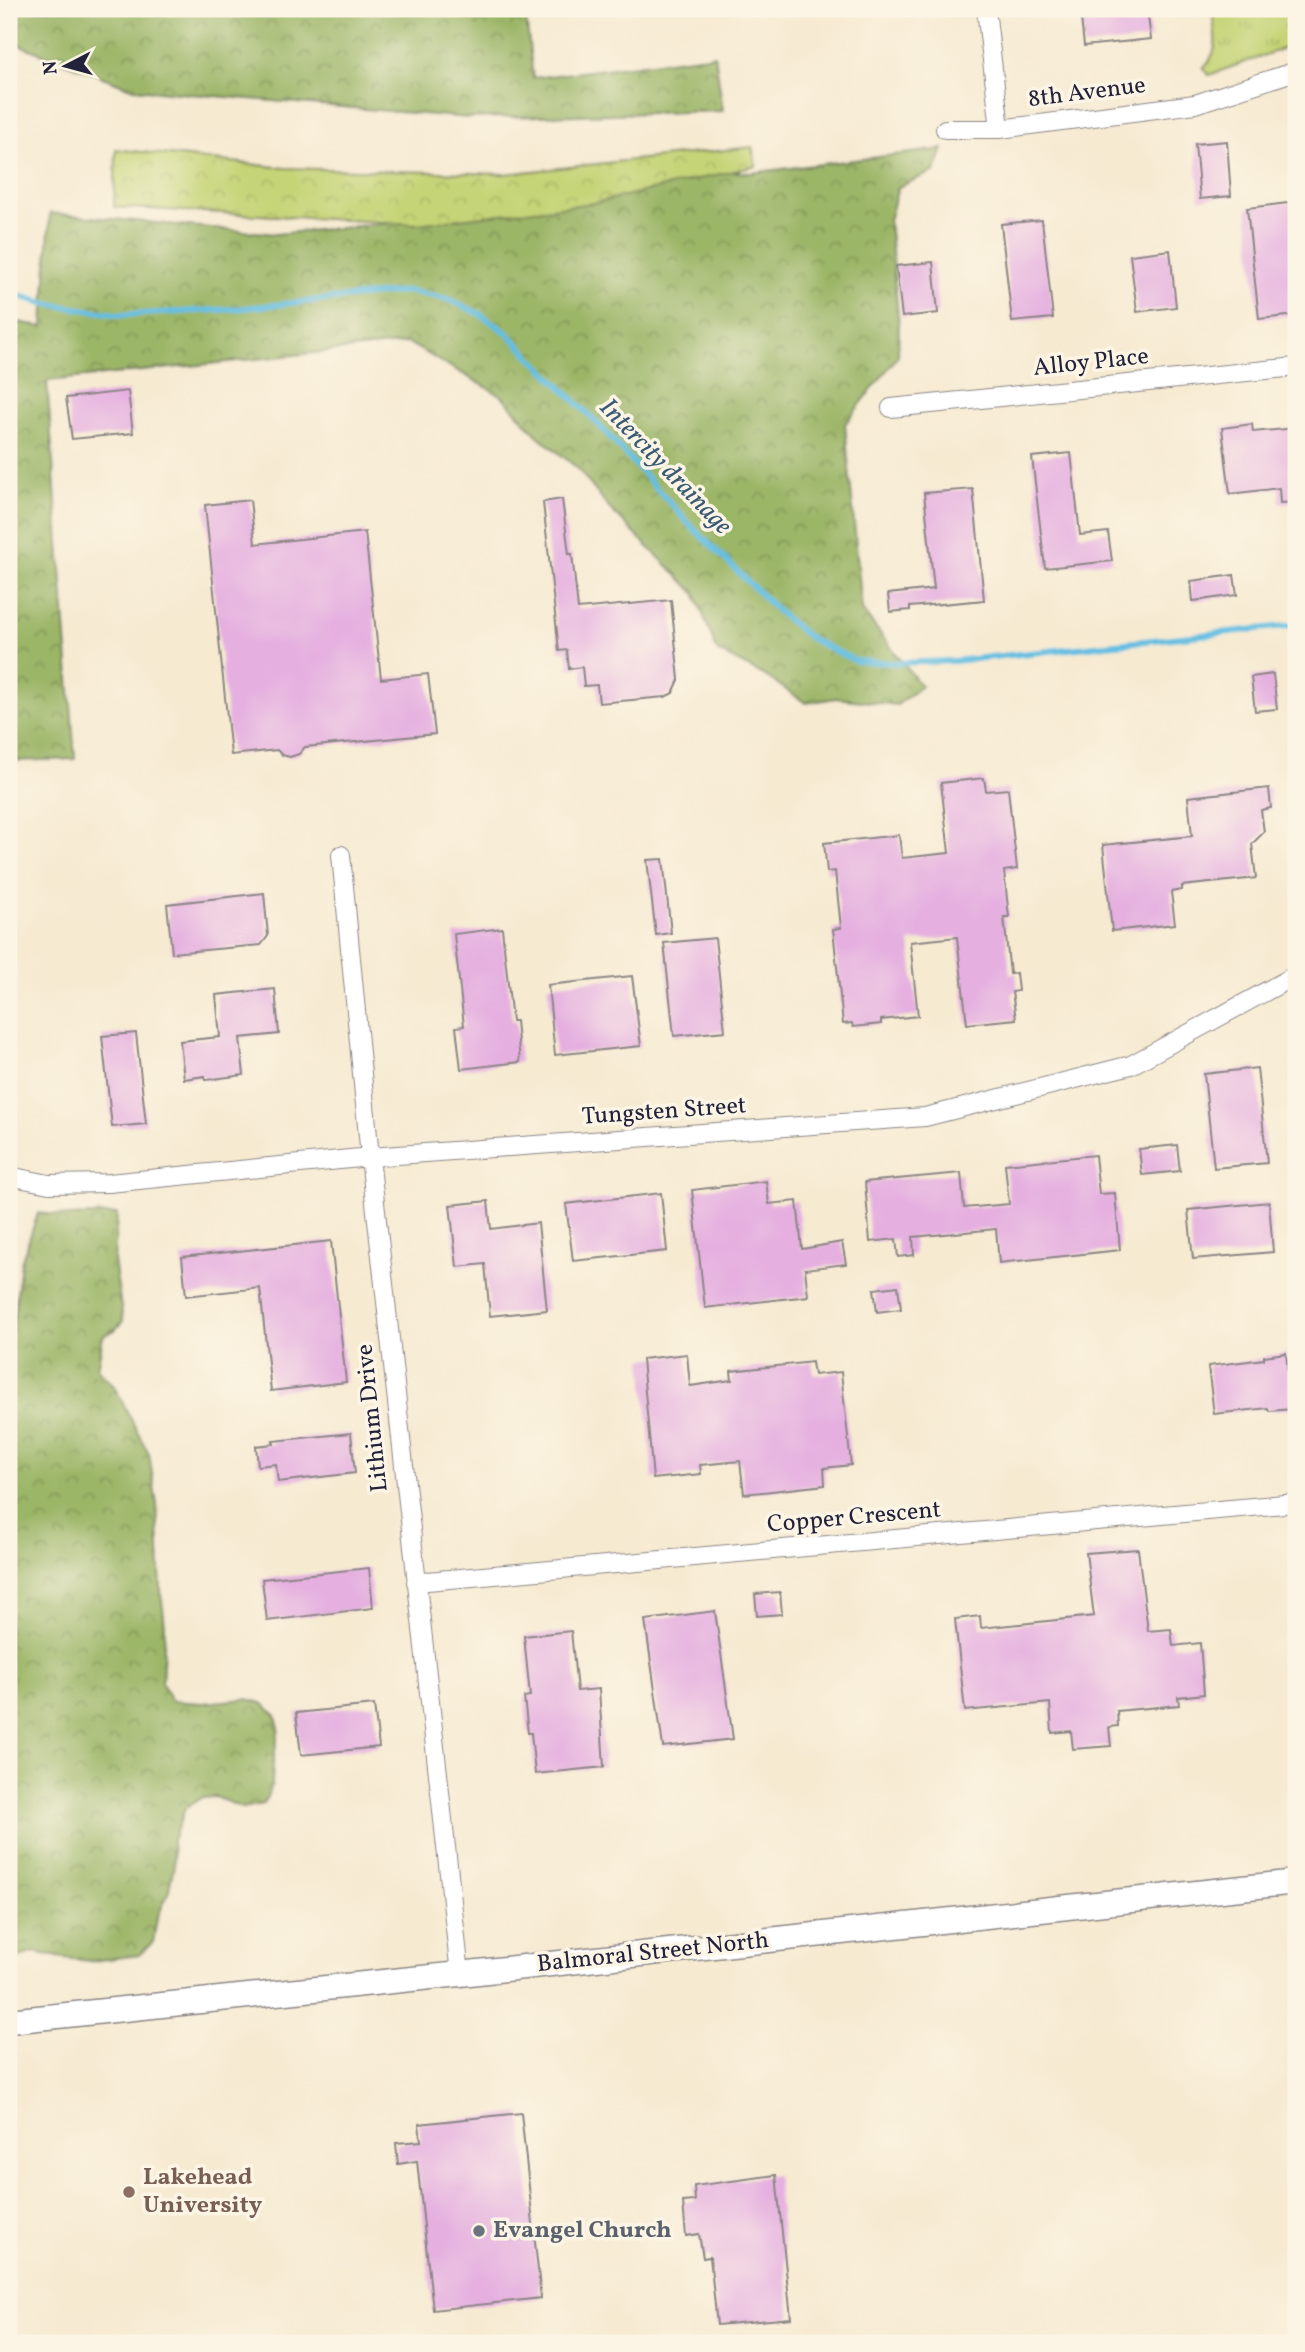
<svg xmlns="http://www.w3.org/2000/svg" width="1305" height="2352" font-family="Vollkorn,serif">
	<defs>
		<pattern id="grass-tufts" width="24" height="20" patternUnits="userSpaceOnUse" patternTransform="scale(1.75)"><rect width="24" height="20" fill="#c5d476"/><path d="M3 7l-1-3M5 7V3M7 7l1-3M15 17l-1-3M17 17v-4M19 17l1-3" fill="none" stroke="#a9b667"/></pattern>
		<pattern id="forest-crowns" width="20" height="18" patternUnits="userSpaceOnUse" patternTransform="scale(1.75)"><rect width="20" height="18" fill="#9cb667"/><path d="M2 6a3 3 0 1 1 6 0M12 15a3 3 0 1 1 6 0" fill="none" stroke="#7f9456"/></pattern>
		<pattern id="park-crowns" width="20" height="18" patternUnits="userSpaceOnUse" patternTransform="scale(1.75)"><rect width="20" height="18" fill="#c5d476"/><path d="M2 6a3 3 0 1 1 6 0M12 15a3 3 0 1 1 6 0" fill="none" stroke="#a9b667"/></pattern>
	</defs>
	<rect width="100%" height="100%" fill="#fcf5e5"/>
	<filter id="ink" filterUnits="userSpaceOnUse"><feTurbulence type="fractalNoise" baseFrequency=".0143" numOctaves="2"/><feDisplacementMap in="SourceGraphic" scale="14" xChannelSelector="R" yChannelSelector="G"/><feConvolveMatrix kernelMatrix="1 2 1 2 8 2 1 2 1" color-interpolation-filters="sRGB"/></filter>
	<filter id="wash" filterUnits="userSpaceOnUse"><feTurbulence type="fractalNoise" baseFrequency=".00686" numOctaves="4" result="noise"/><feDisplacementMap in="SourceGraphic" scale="28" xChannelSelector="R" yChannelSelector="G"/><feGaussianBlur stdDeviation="1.57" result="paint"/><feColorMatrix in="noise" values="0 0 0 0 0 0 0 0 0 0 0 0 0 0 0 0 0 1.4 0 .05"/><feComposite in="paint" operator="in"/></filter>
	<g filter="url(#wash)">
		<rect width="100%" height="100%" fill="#f6ead1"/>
		<!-- grass -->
		<path fill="url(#grass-tufts)" stroke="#747b58" stroke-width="2" d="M 1212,9 L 1296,9 L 1296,44 L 1209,75 L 1203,68 C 1222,50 1214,33 1212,9 Z"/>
		<!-- forest -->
		<path fill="url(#forest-crowns)" stroke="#5f6c51" stroke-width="2" d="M 9,9 L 525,9 L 533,78 L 715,55 L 723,111 L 469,118 L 134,89 L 9,41 Z
			M 943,149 L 935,171 L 898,187 L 889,221 L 899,326 L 898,356 L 845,424 L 862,610 L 921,686 L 897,705 L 836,698 L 806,703 L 764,675 L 717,651 L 695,593 L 609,508 L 577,468 L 537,435 L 502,396 L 408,343 L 47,381 L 75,759 L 9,761 L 9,320 L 43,327 L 50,213 L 276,234 L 548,208 L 699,169 L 750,173 Z
			M 38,1213 L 68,1216 L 117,1214 L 114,1261 L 123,1321 L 115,1330 L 103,1336 L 97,1369 L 114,1386 L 149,1454 L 157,1505 L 161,1591 L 165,1626 L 162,1683 L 171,1701 L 202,1703 L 247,1699 L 262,1703 L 275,1714 L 279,1727 L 273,1763 L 272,1784 L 264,1804 L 242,1808 L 216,1797 L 201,1798 L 185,1808 L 172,1843 L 174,1865 L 168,1894 L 157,1918 L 153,1942 L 139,1955 L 91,1961 L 64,1958 L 35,1952 L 9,1960 L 9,1336 L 13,1325 L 21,1263 Z"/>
		<!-- park -->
		<path fill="url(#park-crowns)" stroke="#747b58" stroke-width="2" d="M 752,147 L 756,166 L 594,203 L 416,224 L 114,207 L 116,149 L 285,168 L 505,174 Z"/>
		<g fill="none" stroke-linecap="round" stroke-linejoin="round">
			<!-- stream -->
			<path stroke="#64bee2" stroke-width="6" d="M 9,293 L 47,304 L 122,315 L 235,309 L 408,291 L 448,299 L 480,314 L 506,332 L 597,423 L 691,526 L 784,617 L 811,639 L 856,661 L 896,663 L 954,661 L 1296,625"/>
		</g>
		<g id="blocks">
			<!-- building -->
			<path fill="#e5b0e0" d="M 1080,9 L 1147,9 L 1151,39 L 1084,46 Z
				M 1227,141 L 1231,196 L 1200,199 L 1195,144 Z
				M 1296,202 L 1296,315 L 1259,319 L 1247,208 Z
				M 1042,220 L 1053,318 L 1012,322 L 1001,224 Z
				M 1170,250 L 1176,307 L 1137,312 L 1130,255 Z
				M 933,262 L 938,313 L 902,317 L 896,266 Z
				M 128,391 L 133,433 L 72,439 L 66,398 Z
				M 1252,424 L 1253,432 L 1296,428 L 1296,502 L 1280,503 L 1279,488 L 1230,494 L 1222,428 Z
				M 1071,453 L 1080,535 L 1108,532 L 1112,561 L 1045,568 L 1032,457 Z
				M 973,489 L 984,600 L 910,607 L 910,610 L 890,612 L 888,594 L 934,589 L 924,493 Z
				M 562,499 L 569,554 L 572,554 L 578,609 L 671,600 L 679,680 L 673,693 L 665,697 L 599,703 L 597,685 L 584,686 L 582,667 L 569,669 L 567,650 L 559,651 L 543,502 Z
				M 250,500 L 255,544 L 365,532 L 381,679 L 428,674 L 435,734 L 305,747 L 299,754 L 290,757 L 282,755 L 277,750 L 231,755 L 205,505 Z
				M 1234,575 L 1237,595 L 1193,601 L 1191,581 Z
				M 1273,674 L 1277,709 L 1255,711 L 1251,677 Z
				M 984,778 L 986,791 L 1008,789 L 1017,869 L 1004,871 L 1009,917 L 1004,917 L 1010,974 L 1016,973 L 1018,991 L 1012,992 L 1016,1019 L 967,1024 L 957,937 L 910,942 L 918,1016 L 881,1020 L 881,1024 L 853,1027 L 852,1023 L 843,1024 L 833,929 L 841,928 L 835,871 L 827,872 L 824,843 L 899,835 L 902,858 L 949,853 L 941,783 Z
				M 1269,788 L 1271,808 L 1261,810 L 1264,832 L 1252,844 L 1256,878 L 1182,886 L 1182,890 L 1171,892 L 1175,924 L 1112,931 L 1103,845 L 1192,836 L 1188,797 Z
				M 663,859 L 671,933 L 656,935 L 647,860 Z
				M 264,893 L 268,936 L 261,945 L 172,953 L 167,904 Z
				M 502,928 L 512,1021 L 516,1021 L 520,1062 L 461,1069 L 456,1027 L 464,1026 L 454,934 Z
				M 715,938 L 725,1031 L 674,1036 L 664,943 Z
				M 632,976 L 641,1046 L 555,1055 L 548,985 Z
				M 275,989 L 279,1034 L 240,1038 L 244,1075 L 205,1080 L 205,1076 L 184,1079 L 180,1041 L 220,1037 L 216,995 Z
				M 136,1033 L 146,1124 L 112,1127 L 102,1036 Z
				M 1257,1068 L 1267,1163 L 1214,1168 L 1204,1074 Z
				M 1177,1145 L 1180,1171 L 1142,1175 L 1139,1149 Z
				M 1095,1155 L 1099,1194 L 1115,1193 L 1120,1250 L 999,1263 L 996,1229 L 913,1237 L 914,1255 L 898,1257 L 896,1239 L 870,1242 L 865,1182 L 961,1173 L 964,1208 L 1009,1204 L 1005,1164 Z
				M 766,1181 L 769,1204 L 797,1201 L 802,1249 L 842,1242 L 846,1264 L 805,1269 L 808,1296 L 705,1308 L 692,1190 Z
				M 661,1193 L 667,1251 L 573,1261 L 566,1204 Z
				M 488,1201 L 491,1229 L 538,1223 L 547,1310 L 490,1316 L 485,1264 L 457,1267 L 450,1205 Z
				M 1269,1202 L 1273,1252 L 1193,1259 L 1188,1210 Z
				M 331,1241 L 346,1382 L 271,1391 L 260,1288 L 186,1296 L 182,1257 Z
				M 898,1286 L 901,1309 L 877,1312 L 874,1289 Z
				M 1286,1353 L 1292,1409 L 1269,1411 L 1268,1408 L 1214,1414 L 1208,1366 L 1264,1359 L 1264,1356 Z
				M 687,1354 L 690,1386 L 732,1380 L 731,1371 L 812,1362 L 814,1375 L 841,1372 L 851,1465 L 824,1468 L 825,1485 L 744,1494 L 740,1461 L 700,1465 L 701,1474 L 653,1479 L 642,1359 Z
				M 351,1433 L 355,1473 L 278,1482 L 276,1464 L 258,1466 L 256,1446 L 274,1444 L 273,1441 Z
				M 1138,1549 L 1148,1631 L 1171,1629 L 1173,1646 L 1200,1643 L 1204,1694 L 1178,1697 L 1179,1705 L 1117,1711 L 1118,1726 L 1109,1727 L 1111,1746 L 1073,1749 L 1071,1731 L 1052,1733 L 1050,1703 L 965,1711 L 955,1619 L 980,1616 L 981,1628 L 1094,1616 L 1086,1553 Z
				M 369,1568 L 373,1608 L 267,1621 L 262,1579 Z
				M 780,1592 L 782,1614 L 757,1616 L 755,1594 Z
				M 715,1611 L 733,1739 L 663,1747 L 645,1620 Z
				M 571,1631 L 577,1691 L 599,1689 L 604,1767 L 535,1774 L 531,1733 L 528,1733 L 524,1697 L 530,1696 L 524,1636 Z
				M 374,1705 L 379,1747 L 301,1755 L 296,1713 Z
				M 521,2113 L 541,2298 L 433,2310 L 417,2161 L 398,2164 L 396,2143 L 421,2141 L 419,2124 Z
				M 776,2175 L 791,2318 L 717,2325 L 710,2257 L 703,2258 L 699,2234 L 686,2236 L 683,2202 L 695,2201 L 694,2186 Z"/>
		</g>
	</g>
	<g filter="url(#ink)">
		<use href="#blocks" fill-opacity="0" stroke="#8c8686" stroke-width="2"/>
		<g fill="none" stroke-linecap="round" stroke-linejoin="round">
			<defs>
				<path id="minor" d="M 986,9 L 1000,129
					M 945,129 L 1000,129 L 1195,104 L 1296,71
					M 891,408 L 1296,367
					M 341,855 L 370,1157 L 460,1974
					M 9,1176 L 49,1184 L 109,1183 L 370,1157 L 925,1117 L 1131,1065 L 1296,975
					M 416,1582 L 1296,1503"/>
				<path id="secondary" d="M 9,2021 L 460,1974 L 1296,1882"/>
			</defs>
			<!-- minor casing -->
			<use href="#minor" stroke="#8c8686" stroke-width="20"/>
			<!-- secondary casing -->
			<use href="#secondary" stroke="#8c8686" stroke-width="27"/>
			<!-- minor -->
			<use href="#minor" stroke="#fff" stroke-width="18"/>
			<!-- secondary -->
			<use href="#secondary" stroke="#fff" stroke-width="24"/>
		</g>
	</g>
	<!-- markers -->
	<circle fill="#8d6e63" stroke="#fcf5e5" stroke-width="2.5" cx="129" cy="2192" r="7"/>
	<circle fill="#6b7280" stroke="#fcf5e5" stroke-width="2.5" cx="479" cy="2231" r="7"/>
	<g text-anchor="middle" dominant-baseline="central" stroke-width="7" stroke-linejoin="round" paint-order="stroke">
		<!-- street labels -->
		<g font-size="24" fill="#22223b" stroke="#fcf5e5">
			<text transform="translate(1087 93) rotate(-7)">8th Avenue</text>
			<text transform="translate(1091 363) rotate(-6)">Alloy Place</text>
			<text transform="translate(664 1112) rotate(-4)">Tungsten Street</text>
			<text transform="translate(373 1418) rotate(-96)">Lithium Drive</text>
			<text transform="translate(854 1518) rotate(-5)">Copper Crescent</text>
			<text transform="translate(653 1953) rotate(-6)">Balmoral Street North</text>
		</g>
		<!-- education labels -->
		<g font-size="24" font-weight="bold" fill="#785e54" stroke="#fcf5e5" text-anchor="start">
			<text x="143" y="2178">Lakehead<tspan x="143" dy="28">University</tspan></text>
		</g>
		<!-- worship labels -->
		<g font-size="24" font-weight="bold" fill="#5b616d" stroke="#fcf5e5" text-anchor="start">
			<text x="493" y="2231">Evangel Church</text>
		</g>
		<!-- water labels -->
		<g font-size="26" font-style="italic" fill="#395975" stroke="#fcf5e5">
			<text transform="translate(665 467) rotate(46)">Intercity drainage</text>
		</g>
	</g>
	<!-- margin -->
	<rect width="1305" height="2352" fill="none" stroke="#fcf5e5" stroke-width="35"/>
	<!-- north arrow -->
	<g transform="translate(66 66) rotate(264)" stroke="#fcf5e5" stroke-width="5" paint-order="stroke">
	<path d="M0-5L12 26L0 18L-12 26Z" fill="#22223b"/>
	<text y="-10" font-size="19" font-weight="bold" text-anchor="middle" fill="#22223b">N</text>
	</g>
</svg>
